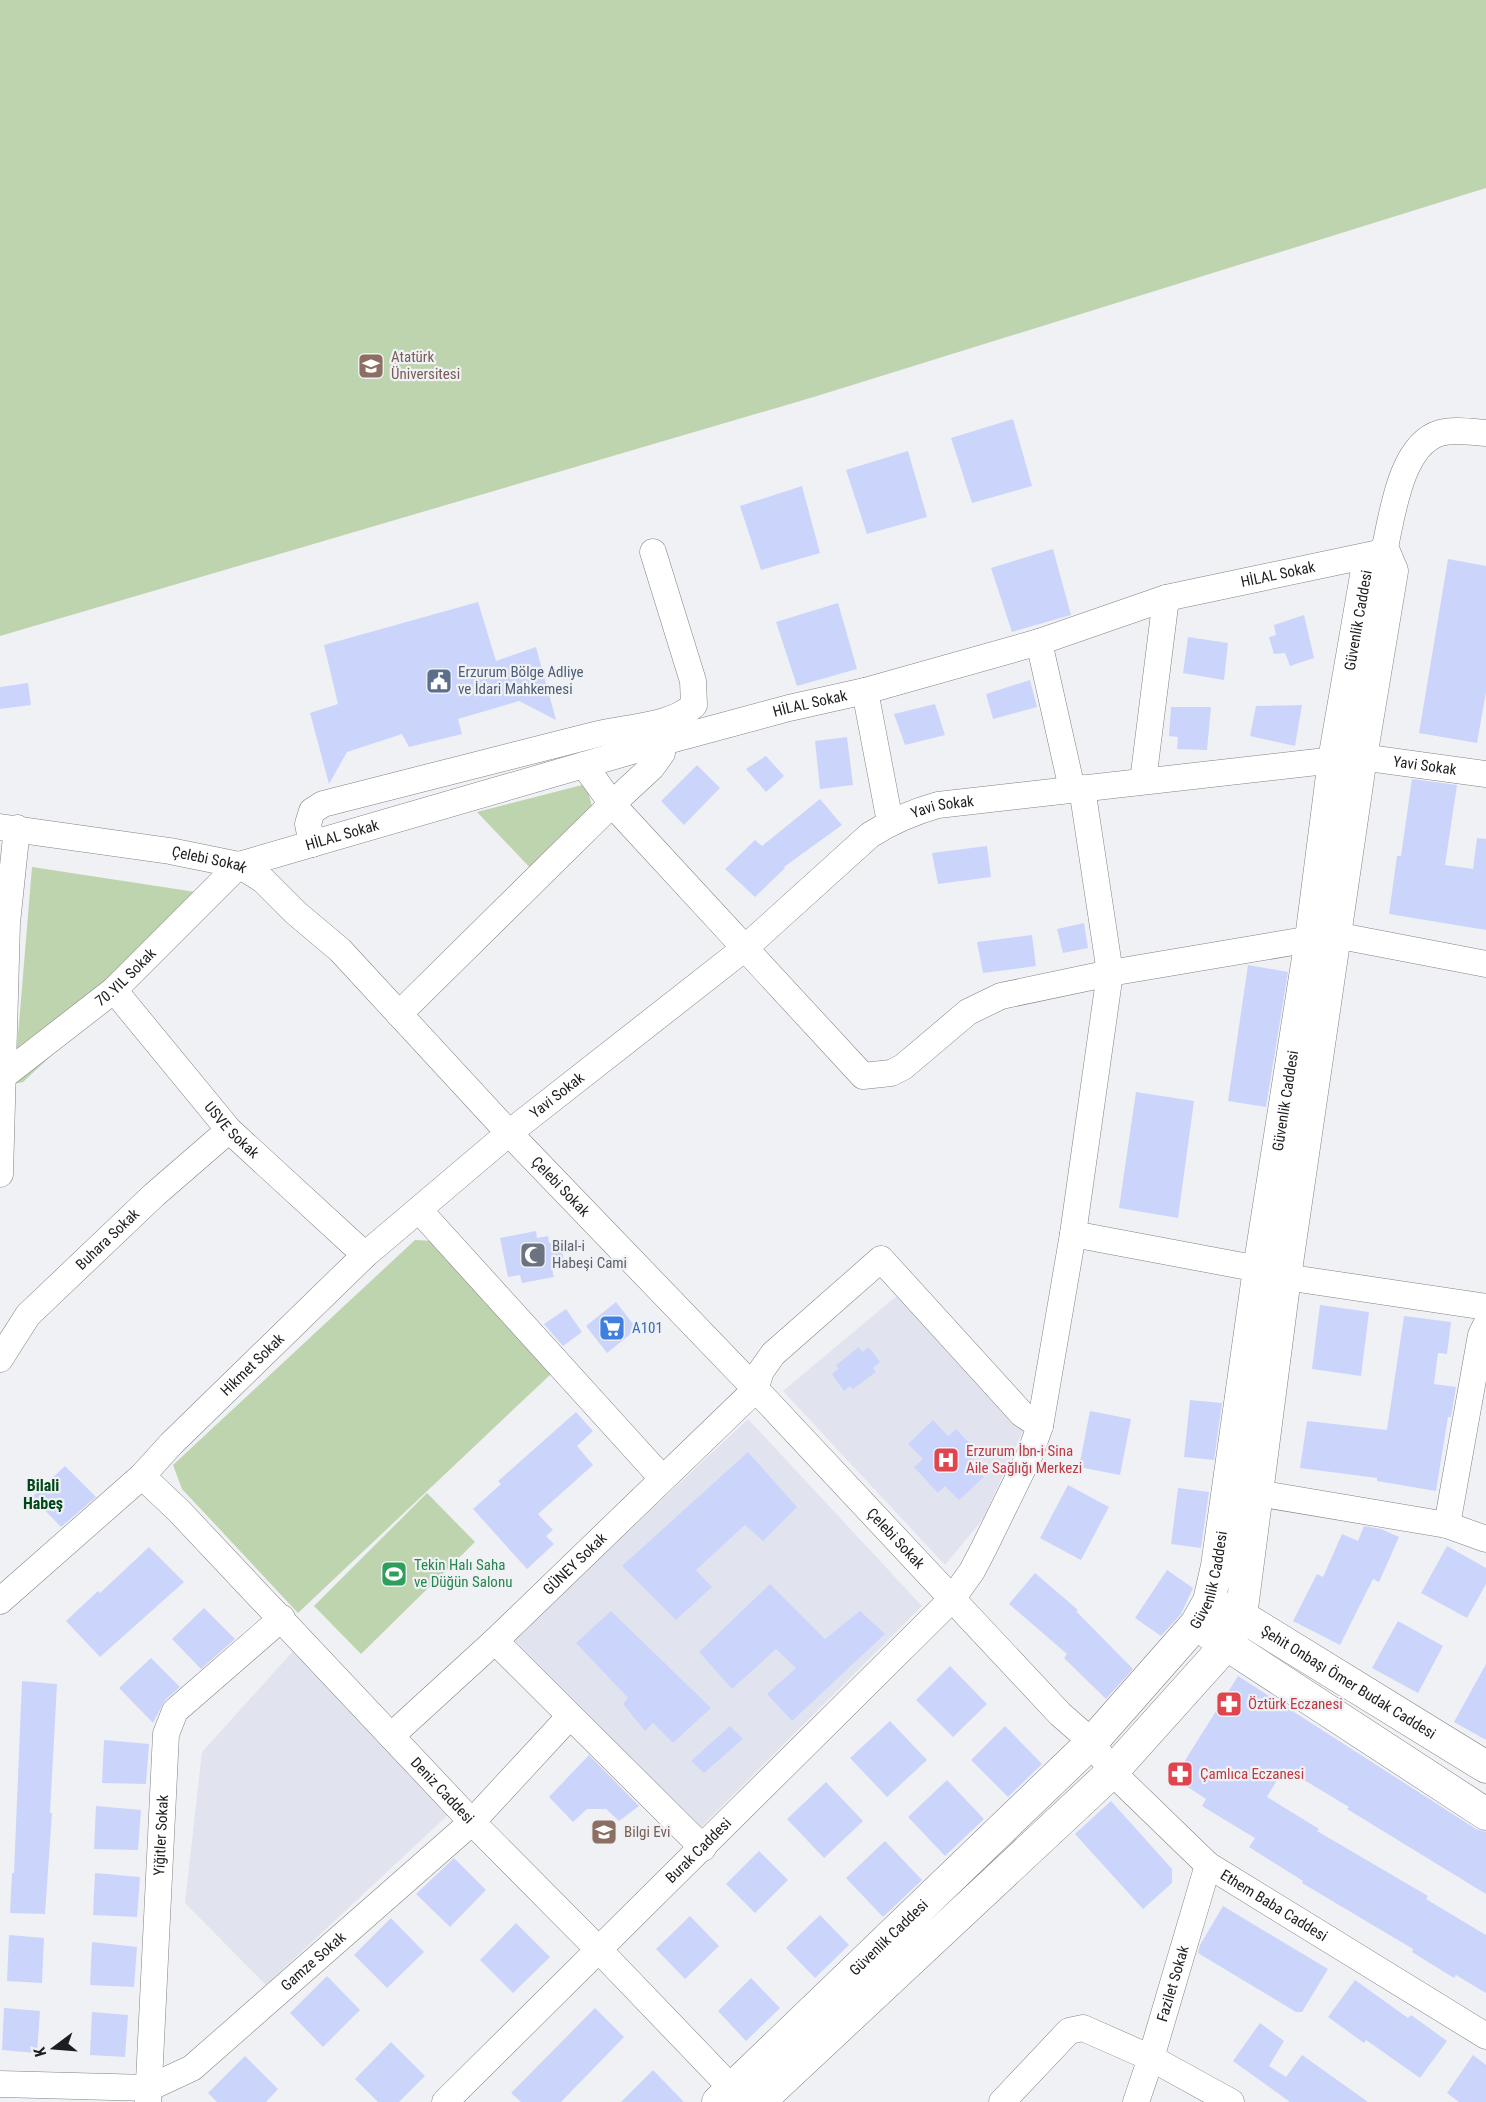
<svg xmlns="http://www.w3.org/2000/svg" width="1486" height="2102" font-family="'Roboto Condensed',sans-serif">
	<rect width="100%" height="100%" fill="#f0f1f5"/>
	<!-- built -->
	<path fill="#e1e4ef" d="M 899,1294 L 1023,1431 L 983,1519 L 945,1565 L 783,1391 Z
		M 748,1419 L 922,1606 L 696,1832 L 510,1645 L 585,1572 Z
		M 296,1648 L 450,1813 L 266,1985 L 185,1903 L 202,1752 Z"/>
	<!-- green -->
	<path fill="#bed4ae" d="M 0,0 L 1486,0 L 1486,188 L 817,396 L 0,636 Z
		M 586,784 L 594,814 L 535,873 L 477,812 Z
		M 32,867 L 222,896 L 23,1082 L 14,1084 Z
		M 415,1240 L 434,1241 L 551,1374 L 298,1613 L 182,1489 L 173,1465 Z
		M 427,1493 L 475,1542 L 361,1654 L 314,1606 Z"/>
	<!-- building -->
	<path fill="#cbd5fb" d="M 1013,419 L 1032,486 L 972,503 L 951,438 Z
		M 908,451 L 927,517 L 867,534 L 846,470 Z
		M 802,486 L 820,553 L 761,570 L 740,506 Z
		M 1053,549 L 1071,615 L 1012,632 L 991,568 Z
		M 1448,559 L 1486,566 L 1486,692 L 1477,743 L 1419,733 Z
		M 478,602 L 496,661 L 536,647 L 556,720 L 519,701 L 458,719 L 462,734 L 409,747 L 402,734 L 347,752 L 329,784 L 310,713 L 338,704 L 324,645 Z
		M 838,603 L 857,669 L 797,686 L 776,622 Z
		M 1304,615 L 1314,658 L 1290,666 L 1285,653 L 1274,654 L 1269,637 L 1276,635 L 1274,625 Z
		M 1188,637 L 1228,643 L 1224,680 L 1183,673 Z
		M 1030,680 L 1037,707 L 993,719 L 986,694 Z
		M 28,683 L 31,705 L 0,709 L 0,687 Z
		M 935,704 L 945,735 L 905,745 L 894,714 Z
		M 1302,705 L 1295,746 L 1250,736 L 1256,706 Z
		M 1171,707 L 1211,707 L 1207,750 L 1177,749 L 1178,737 L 1169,736 Z
		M 847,737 L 853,785 L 820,789 L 815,741 Z
		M 766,756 L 784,776 L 766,792 L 746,769 Z
		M 697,765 L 720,788 L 684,825 L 661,801 Z
		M 1412,779 L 1457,785 L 1445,865 L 1473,869 L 1477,838 L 1486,839 L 1486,930 L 1389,914 L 1397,856 L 1401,856 Z
		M 820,799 L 842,825 L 784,867 L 785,868 L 755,897 L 725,869 L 755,840 L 762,846 Z
		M 987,846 L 991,877 L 938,884 L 932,853 Z
		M 1084,923 L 1088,948 L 1063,953 L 1057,929 Z
		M 1032,935 L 1036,966 L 983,973 L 977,942 Z
		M 1248,965 L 1288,972 L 1266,1107 L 1228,1101 Z
		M 1136,1092 L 1194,1101 L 1178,1218 L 1119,1208 Z
		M 536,1231 L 537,1238 L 548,1236 L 549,1243 L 560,1241 L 565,1266 L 552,1269 L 554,1277 L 522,1283 L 520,1275 L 508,1277 L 500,1238 Z
		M 616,1302 L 637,1329 L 607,1353 L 586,1326 Z
		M 1320,1305 L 1369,1312 L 1361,1376 L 1312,1369 Z
		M 566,1309 L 582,1332 L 563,1346 L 544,1324 Z
		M 1404,1316 L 1451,1322 L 1447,1354 L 1438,1353 L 1434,1384 L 1456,1387 L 1451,1417 L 1448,1417 L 1436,1491 L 1377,1481 L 1377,1478 L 1300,1468 L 1307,1421 L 1387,1430 Z
		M 859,1347 L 862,1352 L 869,1347 L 880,1362 L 873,1368 L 876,1372 L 853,1389 L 850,1386 L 844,1391 L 832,1374 L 838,1369 L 836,1365 Z
		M 1190,1400 L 1222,1403 L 1214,1460 L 1184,1457 Z
		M 1090,1411 L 1131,1419 L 1120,1475 L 1079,1467 Z
		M 576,1412 L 593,1431 L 577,1446 L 593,1465 L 538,1514 L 553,1530 L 546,1536 L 554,1544 L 527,1569 L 473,1509 L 501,1484 L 498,1481 Z
		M 933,1420 L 948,1436 L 956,1429 L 979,1453 L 970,1461 L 984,1477 L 959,1500 L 945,1486 L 938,1493 L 914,1467 L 923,1459 L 908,1444 Z
		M 748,1452 L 797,1507 L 763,1541 L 745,1525 L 696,1570 L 712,1587 L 676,1620 L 622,1566 Z
		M 65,1466 L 96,1497 L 61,1527 L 32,1497 Z
		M 1068,1485 L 1109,1507 L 1081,1560 L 1040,1538 Z
		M 1178,1488 L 1209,1492 L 1201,1548 L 1171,1544 Z
		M 1364,1526 L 1381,1529 L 1399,1537 L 1379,1582 L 1373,1579 L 1340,1645 L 1293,1621 L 1317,1574 L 1323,1577 L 1342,1534 L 1358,1541 Z
		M 1447,1546 L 1486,1568 L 1486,1584 L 1467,1618 L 1421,1593 Z
		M 149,1547 L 184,1582 L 100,1657 L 66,1621 L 98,1591 L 100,1593 Z
		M 1167,1570 L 1193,1588 L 1181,1614 L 1161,1636 L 1135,1618 Z
		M 1035,1573 L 1078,1610 L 1076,1611 L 1133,1669 L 1106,1699 L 1064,1658 L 1067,1654 L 1009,1604 Z
		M 770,1584 L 825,1639 L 860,1611 L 885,1634 L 792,1721 L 767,1694 L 796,1668 L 776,1649 L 732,1689 L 699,1652 Z
		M 204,1608 L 235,1639 L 201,1669 L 172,1639 Z
		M 611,1611 L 711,1708 L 673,1743 L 653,1723 L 645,1731 L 623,1704 L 628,1698 L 576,1643 Z
		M 1398,1621 L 1443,1646 L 1418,1693 L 1372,1668 Z
		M 151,1658 L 180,1687 L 165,1700 L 153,1723 L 119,1688 Z
		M 1486,1664 L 1486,1740 L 1454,1722 Z
		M 950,1666 L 987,1704 L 953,1737 L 916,1700 Z
		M 1238,1676 L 1476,1829 L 1486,1832 L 1486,1894 L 1347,1809 L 1349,1807 L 1284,1768 L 1267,1797 L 1319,1829 L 1317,1831 L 1428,1896 L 1426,1899 L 1486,1935 L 1486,1993 L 1456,1975 L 1454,1978 L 1412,1952 L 1413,1949 L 1302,1883 L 1303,1881 L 1249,1847 L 1255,1838 L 1202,1806 L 1206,1799 L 1174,1778 Z
		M 22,1681 L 57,1684 L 50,1813 L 52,1813 L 45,1914 L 10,1913 L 12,1873 L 14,1873 Z
		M 890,1721 L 927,1760 L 887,1797 L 850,1758 Z
		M 730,1726 L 743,1739 L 704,1773 L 691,1761 Z
		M 1005,1726 L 1042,1764 L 1008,1797 L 971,1760 Z
		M 104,1740 L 149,1744 L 146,1784 L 102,1783 Z
		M 589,1755 L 639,1806 L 619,1821 L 606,1809 L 587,1809 L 573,1822 L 549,1797 Z
		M 947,1780 L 984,1819 L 945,1856 L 908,1817 Z
		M 826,1782 L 863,1821 L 824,1858 L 787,1819 Z
		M 1111,1801 L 1172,1869 L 1172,1883 L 1143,1909 L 1075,1834 Z
		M 96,1806 L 141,1810 L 138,1850 L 94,1849 Z
		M 885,1841 L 922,1880 L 883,1917 L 846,1878 Z
		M 759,1851 L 788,1880 L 755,1913 L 726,1884 Z
		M 454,1858 L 486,1890 L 450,1927 L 416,1894 Z
		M 95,1873 L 140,1877 L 137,1917 L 93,1915 Z
		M 1223,1906 L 1328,1969 L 1302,2012 L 1296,2012 L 1198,1953 L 1200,1945 Z
		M 820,1915 L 849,1945 L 815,1978 L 786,1948 Z
		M 690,1916 L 719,1946 L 685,1979 L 656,1949 Z
		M 391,1918 L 424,1952 L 387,1988 L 354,1955 Z
		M 516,1923 L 550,1957 L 513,1993 L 480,1960 Z
		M 9,1935 L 44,1938 L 42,1983 L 7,1981 Z
		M 92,1942 L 137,1947 L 134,1987 L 90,1985 Z
		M 327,1976 L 360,2010 L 323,2047 L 290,2013 Z
		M 751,1978 L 780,2008 L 746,2041 L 718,2011 Z
		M 1355,1980 L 1408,2018 L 1411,2015 L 1447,2041 L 1420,2078 L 1366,2040 L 1364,2043 L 1328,2017 Z
		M 4,2008 L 40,2011 L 37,2053 L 2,2050 Z
		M 595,2008 L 624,2037 L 561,2102 L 521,2102 L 511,2093 Z
		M 92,2012 L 128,2015 L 125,2057 L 90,2055 Z
		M 1260,2023 L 1284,2041 L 1269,2066 L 1286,2077 L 1302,2055 L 1368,2102 L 1290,2102 L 1233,2061 Z
		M 391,2042 L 425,2076 L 399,2102 L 378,2102 L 355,2079 Z
		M 1473,2055 L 1486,2065 L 1486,2102 L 1459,2102 L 1447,2093 Z
		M 245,2056 L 278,2089 L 266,2102 L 217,2102 L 208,2093 Z
		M 653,2070 L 684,2102 L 621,2102 Z"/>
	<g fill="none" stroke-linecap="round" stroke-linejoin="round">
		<defs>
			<g id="minor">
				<path d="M 1039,642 L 1072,789"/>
				<path d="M 865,691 L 890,822"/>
				<path d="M 584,765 L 612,804 L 863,1076 L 891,1073 L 903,1067 L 968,1012 L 1001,996 L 1110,973 L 1311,939"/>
				<path d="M 1143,781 L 1166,598"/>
				<path id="s1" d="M 0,827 L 170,851 L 239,865 L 263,880 L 296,913 L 340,950 L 509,1133 L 766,1400 L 1060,1714 L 1092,1742 L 1112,1772 L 1208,1865 L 1486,2036"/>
				<path d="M 312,844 L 308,824 L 312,811 L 323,804 C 413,781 504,758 594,735 C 624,727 672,727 694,705 L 693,681 L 653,552"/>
				<path d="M 1335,935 L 1486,964"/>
				<path id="s2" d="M 114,990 L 229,1130 L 365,1255"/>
				<path d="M 399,1014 L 612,804 L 652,767 L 662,753 L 663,742"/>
				<path id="s3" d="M 2,1077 L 114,990 L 239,865 L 663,742 L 789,708 L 865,691 L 1039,642 L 1166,598 L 1384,552 C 1392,517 1400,445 1440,433 C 1453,429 1472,432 1486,433"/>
				<path d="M 0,1174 L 7,923 L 17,828"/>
				<path d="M 419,1210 L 662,1478"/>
				<path d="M 1073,1234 L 1110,973 L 1082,788"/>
				<path id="s4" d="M 0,1359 L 28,1315 L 154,1195 L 229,1130"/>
				<path id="s5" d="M 142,1476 L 179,1511 L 472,1822 L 600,1951 L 745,2102"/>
				<path d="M 1257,1493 L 1447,1525 L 1486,1539"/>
				<path d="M 1447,1525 L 1481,1335 L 1486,1325"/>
				<path id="s6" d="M 0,1601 L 142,1476 L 171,1444 L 365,1255 L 509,1133 L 745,948 L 870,835 C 892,821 913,812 938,805 L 1361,757 L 1486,774"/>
				<path d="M 495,1641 L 703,1848"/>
				<path id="s7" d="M 391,1736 L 495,1641 L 755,1390 L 761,1371 L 773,1354 L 881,1259 L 1022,1414 L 1040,1426"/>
				<path id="s8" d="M 0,2084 L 149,2088 L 192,2068 L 472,1822 L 570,1716"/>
				<path id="s9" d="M 148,2102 L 166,1734 L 175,1711 L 282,1618"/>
				<path id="s10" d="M 445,2102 L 952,1599 L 972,1571 L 984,1548 L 1030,1454 L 1040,1426 L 1073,1234 L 1259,1269 L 1285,1277 L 1486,1307"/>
				<path d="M 1002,2102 L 1069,2031 L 1083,2028 L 1151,2058 L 1231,2102"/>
				<path id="s11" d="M 1136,2102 L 1151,2058 L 1208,1865"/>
			</g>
			<g id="major">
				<path id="s12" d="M 1223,1608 L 1241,1616 L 1486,1767"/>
				<path d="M 1209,1633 L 1486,1814"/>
				<path id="s13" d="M 718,2102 L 1092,1742 L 1196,1624 L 1209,1601 L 1217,1566 L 1259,1269 L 1311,939 L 1334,760 L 1367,570 L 1384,552 L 1392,571 L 1361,757 L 1285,1277 L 1241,1616 L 1227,1644 L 1112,1772 L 759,2102"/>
			</g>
		</defs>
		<!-- minor casing -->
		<use href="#minor" stroke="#818285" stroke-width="27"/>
		<!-- major casing -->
		<use href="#major" stroke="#818285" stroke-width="33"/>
		<!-- minor -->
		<use href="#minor" stroke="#fff" stroke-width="26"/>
		<!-- major -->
		<use href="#major" stroke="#fff" stroke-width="32"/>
	</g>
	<!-- icons -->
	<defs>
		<symbol id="university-square" viewBox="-11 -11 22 22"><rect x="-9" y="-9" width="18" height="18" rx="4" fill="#8d6e63" stroke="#f0f1f5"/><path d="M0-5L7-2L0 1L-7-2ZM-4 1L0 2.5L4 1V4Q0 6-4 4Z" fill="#fff"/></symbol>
		<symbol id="civic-square" viewBox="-11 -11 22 22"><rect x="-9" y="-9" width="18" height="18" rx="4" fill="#5c6f8a" stroke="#f0f1f5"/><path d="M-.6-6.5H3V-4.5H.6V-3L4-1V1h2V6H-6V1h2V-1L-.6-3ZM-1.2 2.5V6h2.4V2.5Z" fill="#fff"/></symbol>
		<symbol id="mosque-square" viewBox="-11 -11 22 22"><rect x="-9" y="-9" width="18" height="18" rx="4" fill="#6b7280" stroke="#f0f1f5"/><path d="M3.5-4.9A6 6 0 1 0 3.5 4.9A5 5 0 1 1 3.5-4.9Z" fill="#fff"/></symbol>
		<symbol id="supermarket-square" viewBox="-11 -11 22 22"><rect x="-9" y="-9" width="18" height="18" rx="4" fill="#3f7fe0" stroke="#f0f1f5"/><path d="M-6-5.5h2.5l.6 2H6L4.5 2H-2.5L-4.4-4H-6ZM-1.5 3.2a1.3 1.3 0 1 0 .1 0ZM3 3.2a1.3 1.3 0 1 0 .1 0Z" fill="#fff"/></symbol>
		<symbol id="hospital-square" viewBox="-11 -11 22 22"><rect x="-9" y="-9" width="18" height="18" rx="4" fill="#e0444e" stroke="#f0f1f5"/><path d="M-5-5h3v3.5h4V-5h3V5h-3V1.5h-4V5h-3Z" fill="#fff"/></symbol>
		<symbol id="stadium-square" viewBox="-11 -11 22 22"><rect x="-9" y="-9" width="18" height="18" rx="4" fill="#2e9e5b" stroke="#f0f1f5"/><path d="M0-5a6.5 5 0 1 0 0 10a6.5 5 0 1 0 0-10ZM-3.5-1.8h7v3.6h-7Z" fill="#fff"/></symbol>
		<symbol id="pharmacy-square" viewBox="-11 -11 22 22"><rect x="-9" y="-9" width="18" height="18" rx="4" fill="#e0444e" stroke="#f0f1f5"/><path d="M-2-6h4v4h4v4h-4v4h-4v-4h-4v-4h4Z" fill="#fff"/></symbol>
		<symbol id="school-square" viewBox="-11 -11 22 22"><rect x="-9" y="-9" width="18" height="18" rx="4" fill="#8d6e63" stroke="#f0f1f5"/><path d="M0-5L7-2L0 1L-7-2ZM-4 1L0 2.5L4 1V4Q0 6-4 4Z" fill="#fff"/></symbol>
	</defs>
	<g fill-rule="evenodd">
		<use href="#university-square" x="356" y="351" width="30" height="30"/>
		<use href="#civic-square" x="424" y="666" width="30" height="30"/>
		<use href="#mosque-square" x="518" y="1240" width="30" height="30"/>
		<use href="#supermarket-square" x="597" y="1313" width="30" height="30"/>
		<use href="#hospital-square" x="931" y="1445" width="30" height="30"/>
		<use href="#stadium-square" x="379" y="1559" width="30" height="30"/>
		<use href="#pharmacy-square" x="1214" y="1689" width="30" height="30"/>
		<use href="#pharmacy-square" x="1165" y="1759" width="30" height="30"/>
		<use href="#school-square" x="589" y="1817" width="30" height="30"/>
	</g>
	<g text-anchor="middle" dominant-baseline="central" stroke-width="4.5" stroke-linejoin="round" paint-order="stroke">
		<!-- education labels -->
		<g font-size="15" fill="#785e54" stroke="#f0f1f5" text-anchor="start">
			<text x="391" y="357">Atatürk<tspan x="391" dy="17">Üniversitesi</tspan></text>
			<text x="624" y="1832">Bilgi Evi</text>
		</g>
		<!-- street labels -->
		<g font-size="15" fill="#1e1e20" stroke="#f0f1f5">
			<text stroke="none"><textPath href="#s3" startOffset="1398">HİLAL Sokak</textPath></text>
			<text stroke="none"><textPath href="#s13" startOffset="1695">Güvenlik Caddesi</textPath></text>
			<text stroke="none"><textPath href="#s3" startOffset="912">HİLAL Sokak</textPath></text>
			<text stroke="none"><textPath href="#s6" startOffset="1725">Yavi Sokak</textPath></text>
			<text stroke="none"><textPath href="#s6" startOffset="1239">Yavi Sokak</textPath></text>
			<text stroke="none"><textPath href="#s3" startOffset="426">HİLAL Sokak</textPath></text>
			<text stroke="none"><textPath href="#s1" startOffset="212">Çelebi Sokak</textPath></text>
			<text stroke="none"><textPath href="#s3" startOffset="159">70.YIL Sokak</textPath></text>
			<text stroke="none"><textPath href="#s6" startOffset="753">Yavi Sokak</textPath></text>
			<text stroke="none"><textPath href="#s13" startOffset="1209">Güvenlik Caddesi</textPath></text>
			<text stroke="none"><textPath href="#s2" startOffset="183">USVE Sokak</textPath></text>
			<text stroke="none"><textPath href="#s1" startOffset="698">Çelebi Sokak</textPath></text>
			<text stroke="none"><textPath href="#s4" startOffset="162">Buhara Sokak</textPath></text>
			<text stroke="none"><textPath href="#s6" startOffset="346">Hikmet Sokak</textPath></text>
			<text stroke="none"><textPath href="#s1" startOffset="1184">Çelebi Sokak</textPath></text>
			<text stroke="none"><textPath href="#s7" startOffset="252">GÜNEY Sokak</textPath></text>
			<text stroke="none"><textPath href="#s13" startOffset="723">Güvenlik Caddesi</textPath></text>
			<text stroke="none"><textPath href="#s12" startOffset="146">Şehit Onbaşı Ömer Budak Caddesi</textPath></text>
			<text stroke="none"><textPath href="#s5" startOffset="435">Deniz Caddesi</textPath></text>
			<text stroke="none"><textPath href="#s9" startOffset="267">Yiğitler Sokak</textPath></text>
			<text stroke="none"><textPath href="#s10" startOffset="357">Burak Caddesi</textPath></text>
			<text stroke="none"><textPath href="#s1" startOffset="1714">Ethem Baba Caddesi</textPath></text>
			<text stroke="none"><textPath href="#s13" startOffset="237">Güvenlik Caddesi</textPath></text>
			<text stroke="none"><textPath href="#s8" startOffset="358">Gamze Sokak</textPath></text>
			<text stroke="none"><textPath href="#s11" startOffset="124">Fazilet Sokak</textPath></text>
		</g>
		<!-- service labels -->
		<g font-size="15" fill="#4e5e75" stroke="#f0f1f5" text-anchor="start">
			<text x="458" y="672">Erzurum Bölge Adliye<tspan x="458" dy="17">ve İdari Mahkemesi</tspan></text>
		</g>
		<!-- worship labels -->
		<g font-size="15" fill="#5b616d" stroke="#f0f1f5" text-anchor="start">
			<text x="552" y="1246">Bilal-i<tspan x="552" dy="17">Habeşi Cami</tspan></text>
		</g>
		<!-- shop labels -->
		<g font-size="15" fill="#366cbe" stroke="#f0f1f5" text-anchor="start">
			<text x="632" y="1328">A101</text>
		</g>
		<!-- health labels -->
		<g font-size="15" fill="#be3a42" stroke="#f0f1f5" text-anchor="start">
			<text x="966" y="1451">Erzurum İbn-i Sina<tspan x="966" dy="17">Aile Sağlığı Merkezi</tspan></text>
			<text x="1248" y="1704">Öztürk Eczanesi</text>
			<text x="1200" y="1774">Çamlıca Eczanesi</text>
		</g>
		<!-- leisure labels -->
		<g font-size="15" fill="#27864d" stroke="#f0f1f5" text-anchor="start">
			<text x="414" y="1565">Tekin Halı Saha<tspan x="414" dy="17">ve Düğün Salonu</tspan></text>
		</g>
		<!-- neighbourhood labels -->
		<g font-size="16" font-weight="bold" fill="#004718" stroke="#f0f1f5">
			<text x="43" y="1485">Bilali<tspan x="43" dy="18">Habeş</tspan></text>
		</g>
	</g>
	<!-- north arrow -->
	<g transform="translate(54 2048) rotate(254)" stroke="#f0f1f5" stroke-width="4.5" paint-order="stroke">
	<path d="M0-4.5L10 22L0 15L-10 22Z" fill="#1e1e20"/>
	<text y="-9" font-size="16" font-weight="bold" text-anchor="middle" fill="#1e1e20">K</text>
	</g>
</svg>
